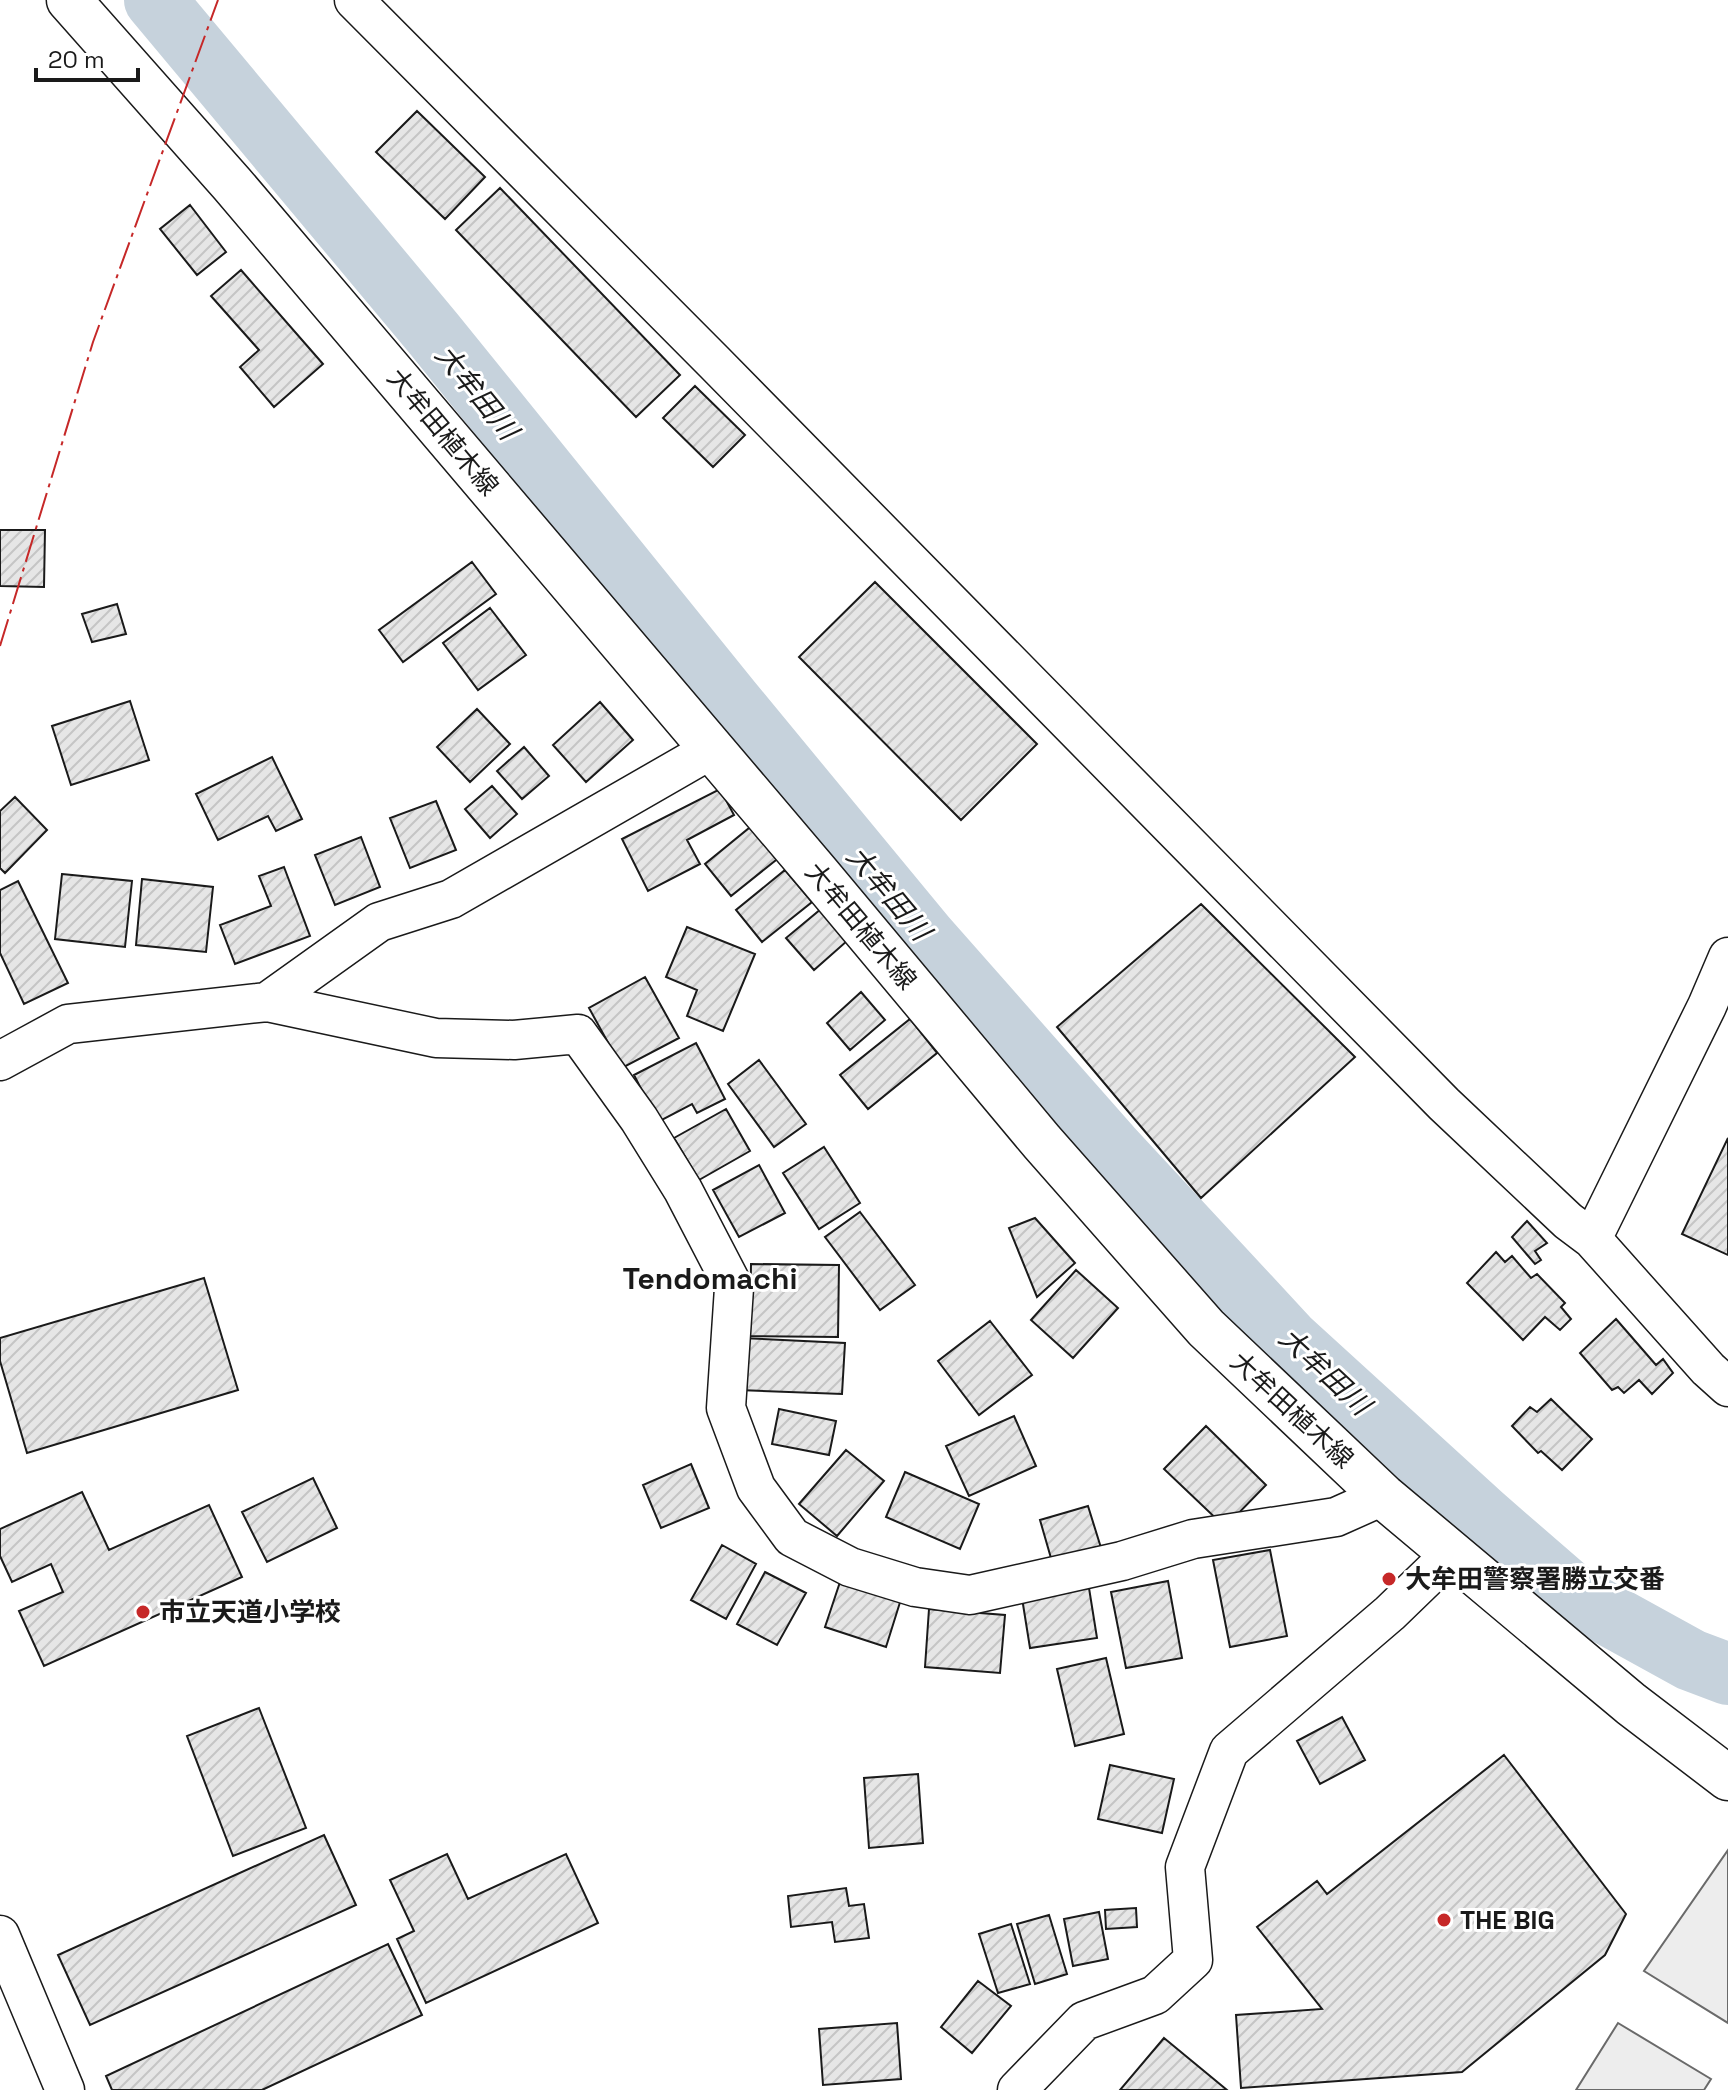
<svg xmlns="http://www.w3.org/2000/svg" width="1728" height="2090" font-family="'Space Grotesk','Noto Sans JP',sans-serif">
	<defs>
		<pattern id="building-hatch" width="6" height="6" patternUnits="userSpaceOnUse" patternTransform="scale(2)"><rect width="6" height="6" fill="#e6e6e6"/><path d="M-1 1l2-2M0 6l6-6M5 7l2-2" fill="none" stroke="#c5c5c5"/></pattern>
	</defs>
	<rect width="100%" height="100%" fill="#fff"/>
	<!-- parking -->
	<path fill="#ededed" stroke="#6a6a6a" stroke-width="2" d="M 1728,1850 L 1728,2023 L 1644,1971 Z
		M 1618,2023 L 1711,2079 L 1704,2090 L 1576,2090 Z"/>
	<g fill="none" stroke-linecap="round" stroke-linejoin="round">
		<!-- river -->
		<path stroke="#c6d2dc" stroke-width="62" d="M 155,0 L 433,333 L 731,702 L 925,937 L 1111,1148 L 1290,1341 L 1482,1516 L 1573,1595 L 1691,1660 L 1728,1674"/>
	</g>
	<!-- building -->
	<path fill="url(#building-hatch)" stroke="#1a1a1a" stroke-width="2" d="M 417,111 L 485,177 L 445,219 L 376,152 Z
		M 500,188 L 680,375 L 636,417 L 456,230 Z
		M 190,205 L 226,252 L 197,275 L 160,229 Z
		M 241,270 L 323,364 L 274,407 L 240,367 L 259,350 L 211,296 Z
		M 695,386 L 745,435 L 713,467 L 663,418 Z
		M 0,530 L 45,530 L 44,587 L 0,586 Z
		M 472,562 L 496,594 L 403,662 L 379,630 Z
		M 875,582 L 1037,744 L 961,820 L 799,657 Z
		M 117,604 L 126,634 L 92,642 L 82,614 Z
		M 490,608 L 526,655 L 478,690 L 443,643 Z
		M 130,701 L 149,760 L 71,785 L 52,726 Z
		M 600,702 L 633,740 L 586,782 L 553,745 Z
		M 477,709 L 510,744 L 470,782 L 437,747 Z
		M 524,747 L 549,776 L 522,799 L 497,771 Z
		M 272,757 L 302,819 L 276,831 L 268,816 L 218,840 L 196,794 Z
		M 492,786 L 517,814 L 490,838 L 465,809 Z
		M 720,789 L 734,815 L 687,840 L 700,864 L 648,891 L 622,839 Z
		M 15,797 L 47,830 L 5,873 L 0,868 L 0,811 Z
		M 436,801 L 456,850 L 410,868 L 390,818 Z
		M 754,824 L 781,856 L 731,896 L 705,864 Z
		M 361,837 L 380,887 L 335,905 L 315,855 Z
		M 284,867 L 310,936 L 235,964 L 220,925 L 271,906 L 259,876 Z
		M 785,870 L 812,902 L 762,942 L 736,910 Z
		M 62,874 L 132,881 L 125,947 L 55,939 Z
		M 142,879 L 213,887 L 206,952 L 136,945 Z
		M 18,881 L 68,983 L 24,1004 L 0,953 L 0,890 Z
		M 1201,904 L 1355,1057 L 1201,1198 L 1057,1027 Z
		M 821,909 L 847,941 L 814,970 L 786,938 Z
		M 687,927 L 755,954 L 723,1031 L 687,1016 L 697,990 L 666,977 Z
		M 645,977 L 679,1038 L 622,1068 L 589,1008 Z
		M 861,992 L 885,1020 L 850,1050 L 827,1023 Z
		M 910,1019 L 937,1053 L 868,1109 L 840,1075 Z
		M 696,1043 L 725,1099 L 697,1113 L 692,1104 L 658,1122 L 634,1075 Z
		M 759,1060 L 806,1124 L 774,1147 L 728,1084 Z
		M 726,1109 L 750,1151 L 699,1180 L 674,1138 Z
		M 1728,1138 L 1728,1255 L 1682,1234 Z
		M 824,1147 L 860,1203 L 819,1229 L 783,1173 Z
		M 759,1165 L 785,1213 L 739,1237 L 713,1190 Z
		M 860,1212 L 915,1285 L 880,1310 L 825,1237 Z
		M 1035,1218 L 1075,1263 L 1037,1297 L 1009,1228 Z
		M 1527,1221 L 1547,1243 L 1535,1251 L 1541,1260 L 1535,1264 L 1512,1237 Z
		M 1496,1252 L 1505,1262 L 1512,1256 L 1531,1278 L 1537,1274 L 1565,1303 L 1561,1307 L 1571,1319 L 1560,1330 L 1545,1317 L 1523,1340 L 1467,1283 Z
		M 751,1264 L 839,1265 L 838,1337 L 750,1336 Z
		M 1076,1270 L 1118,1308 L 1073,1358 L 1031,1320 Z
		M 204,1278 L 238,1390 L 27,1453 L 0,1361 L 0,1338 Z
		M 1616,1319 L 1656,1365 L 1663,1359 L 1673,1373 L 1652,1394 L 1639,1380 L 1624,1393 L 1618,1387 L 1612,1390 L 1580,1353 Z
		M 990,1321 L 1032,1375 L 979,1415 L 938,1361 Z
		M 741,1338 L 845,1343 L 842,1394 L 739,1390 Z
		M 1551,1399 L 1592,1439 L 1562,1470 L 1541,1451 L 1538,1453 L 1512,1426 L 1530,1407 L 1537,1412 Z
		M 779,1409 L 836,1421 L 829,1455 L 772,1444 Z
		M 1014,1416 L 1036,1466 L 969,1496 L 946,1446 Z
		M 1206,1426 L 1266,1485 L 1225,1527 L 1164,1469 Z
		M 846,1450 L 884,1481 L 837,1536 L 799,1504 Z
		M 691,1464 L 709,1508 L 661,1528 L 643,1485 Z
		M 905,1472 L 979,1504 L 960,1549 L 886,1517 Z
		M 313,1478 L 337,1528 L 267,1562 L 242,1512 Z
		M 82,1492 L 109,1550 L 209,1505 L 242,1577 L 44,1666 L 19,1611 L 63,1592 L 51,1564 L 12,1582 L 0,1556 L 0,1529 Z
		M 1088,1506 L 1102,1551 L 1053,1565 L 1040,1520 Z
		M 722,1545 L 756,1564 L 726,1619 L 691,1600 Z
		M 1270,1550 L 1287,1636 L 1230,1647 L 1213,1560 Z
		M 765,1572 L 806,1593 L 777,1645 L 737,1624 Z
		M 842,1576 L 902,1596 L 886,1647 L 825,1627 Z
		M 1168,1581 L 1182,1658 L 1126,1668 L 1111,1592 Z
		M 1089,1588 L 1097,1638 L 1030,1648 L 1022,1598 Z
		M 929,1609 L 1005,1615 L 1000,1673 L 925,1667 Z
		M 1106,1658 L 1124,1734 L 1075,1746 L 1057,1669 Z
		M 259,1708 L 306,1828 L 233,1856 L 187,1736 Z
		M 1342,1717 L 1365,1760 L 1320,1784 L 1297,1741 Z
		M 1504,1755 L 1626,1914 L 1605,1955 L 1462,2072 L 1241,2088 L 1236,2015 L 1322,2009 L 1257,1927 L 1317,1881 L 1327,1894 Z
		M 1110,1765 L 1174,1779 L 1162,1833 L 1098,1819 Z
		M 918,1774 L 923,1843 L 869,1848 L 864,1778 Z
		M 324,1835 L 356,1905 L 90,2025 L 58,1955 Z
		M 447,1854 L 468,1899 L 566,1854 L 598,1923 L 426,2003 L 397,1939 L 414,1931 L 390,1880 Z
		M 846,1888 L 849,1906 L 864,1904 L 869,1938 L 835,1942 L 832,1922 L 791,1927 L 788,1896 Z
		M 1136,1908 L 1137,1927 L 1106,1929 L 1105,1910 Z
		M 1099,1912 L 1108,1959 L 1073,1966 L 1064,1919 Z
		M 1049,1915 L 1067,1974 L 1035,1984 L 1017,1924 Z
		M 1011,1924 L 1030,1984 L 998,1993 L 979,1934 Z
		M 388,1944 L 422,2015 L 262,2090 L 112,2090 L 106,2076 Z
		M 978,1981 L 1011,2006 L 972,2053 L 941,2027 Z
		M 897,2023 L 901,2079 L 823,2085 L 819,2029 Z
		M 1164,2038 L 1227,2090 L 1120,2090 Z"/>
	<g fill="none" stroke-linecap="round" stroke-linejoin="round">
		<defs>
			<path id="minor" d="M 354,0 L 714,362 L 1444,1104 L 1568,1221 L 1592,1239 L 1708,1369 L 1728,1387
				M 267,1002 L 379,922 L 451,899 L 712,749
				M 0,1061 L 68,1024 L 267,1002 L 436,1038 L 514,1040 L 578,1034 L 639,1119 L 683,1190 L 734,1288 L 726,1408 L 756,1488 L 792,1537 L 850,1567 L 915,1587 L 970,1595 L 1122,1561 L 1193,1539 L 1336,1517 L 1383,1496
				M 1592,1239 L 1707,1006 L 1728,957
				M 0,1935 L 65,2090
				M 1017,2090 L 1084,2021 L 1155,1995 L 1193,1960 L 1185,1867 L 1229,1751 L 1390,1613 L 1451,1554"/>
			<path id="major" d="M 69,0 L 232,184 L 818,874 L 1042,1142 L 1206,1328 L 1383,1496 L 1631,1704 L 1728,1778"/>
		</defs>
		<!-- minor casing -->
		<use href="#minor" stroke="#1a1a1a" stroke-width="41"/>
		<!-- major casing -->
		<use href="#major" stroke="#1a1a1a" stroke-width="47"/>
		<!-- minor -->
		<use href="#minor" stroke="#fff" stroke-width="38"/>
		<!-- major -->
		<use href="#major" stroke="#fff" stroke-width="44"/>
		<!-- power -->
		<path stroke="#c62828" stroke-width="2" stroke-dasharray="28 6 4 6" stroke-linecap="butt" d="M 0,646 L 93,342 L 218,0"/>
	</g>
	<!-- markers -->
	<g fill="#c62828" stroke="#fff" stroke-width="3">
		<circle cx="1389" cy="1579" r="8"/>
		<circle cx="143" cy="1612" r="8"/>
		<circle cx="1444" cy="1920" r="8"/>
	</g>
	<g text-anchor="middle" dominant-baseline="central" stroke-width="6" stroke-linejoin="round" paint-order="stroke">
		<!-- street labels -->
		<g font-size="26" fill="#1a1a1a" stroke="#fff">
			<text transform="translate(443 432) rotate(50)">大牟田植木線</text>
			<text transform="translate(861 926) rotate(50)">大牟田植木線</text>
			<text transform="translate(1292 1410) rotate(43)">大牟田植木線</text>
		</g>
		<!-- poi labels -->
		<g font-size="26" font-weight="bold" fill="#1a1a1a" stroke="#fff" text-anchor="start">
			<text x="1405" y="1579">大牟田警察署勝立交番</text>
			<text x="159" y="1612">市立天道小学校</text>
			<text x="1460" y="1920">THE BIG</text>
		</g>
		<!-- water labels -->
		<g font-size="28" font-style="italic" fill="#1a1a1a" stroke="#fff">
			<text transform="translate(477 392) rotate(51)">大牟田川</text>
			<text transform="translate(889 893) rotate(50)">大牟田川</text>
			<text transform="translate(1325 1371) rotate(43)">大牟田川</text>
		</g>
		<!-- quarter labels -->
		<g font-size="30" font-weight="bold" fill="#1a1a1a" stroke="#fff">
			<text x="710" y="1278">Tendomachi</text>
		</g>
	</g>
	<!-- scale -->
	<path d="M36 68v12h102v-12" fill="none" stroke="#1a1a1a" stroke-width="4"/>
	<text x="48" y="68" font-size="24" fill="#1a1a1a" stroke="#ffffff" stroke-width="6" paint-order="stroke">20 m</text>
</svg>
